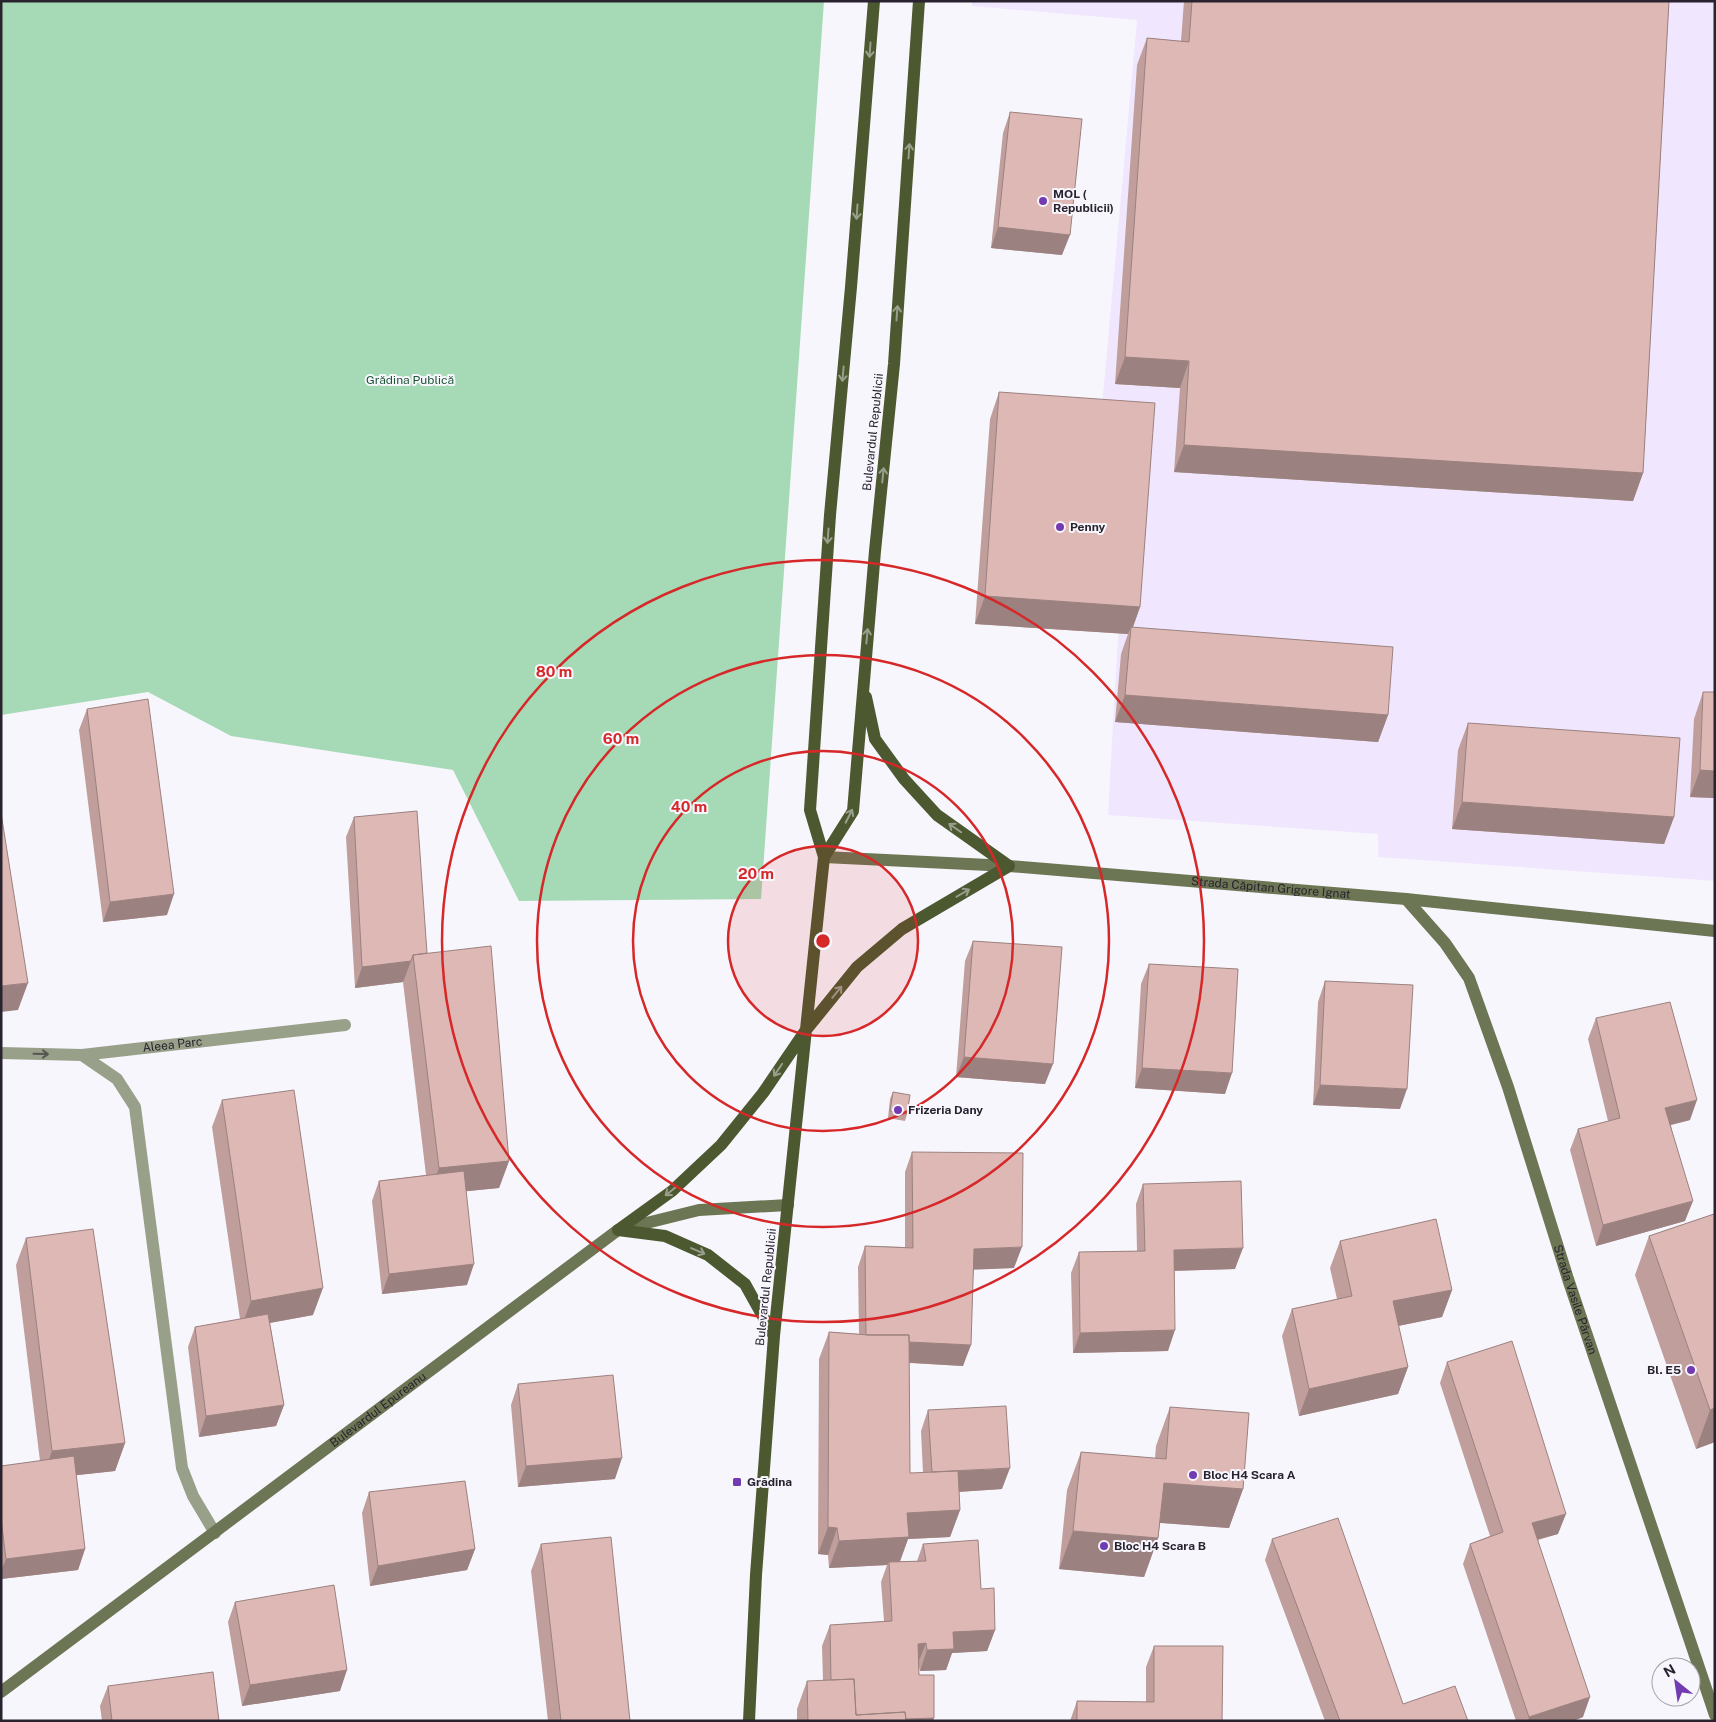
<svg xmlns="http://www.w3.org/2000/svg" width="1716" height="1722" font-family="'Public Sans',sans-serif">
	<rect width="100%" height="100%" fill="#f8f6fd"/>
	<!-- built -->
	<path fill="#f0e7fe" d="M 972,1 L 1715,1 L 1715,881 L 1378,857 L 1378,834 L 1108,815 L 1117,651 L 1140,421 L 1101,417 L 1137,20 L 972,6 Z"/>
	<!-- green -->
	<path fill="#a6dab6" d="M 1,1 L 824,1 L 761,899 L 519,901 L 453,770 L 231,736 L 148,692 L 1,715 Z"/>
	<g fill="none" stroke-linecap="round" stroke-linejoin="round">
		<!-- street -->
		<g stroke="#98a089" stroke-width="12">
			<path id="s1" d="M 1,1053 L 82,1055 L 345,1025"/>
			<path d="M 82,1055 L 117,1079 L 135,1107 L 182,1468 L 193,1496 L 215,1533"/>
		</g>
		<!-- secondary -->
		<g stroke="#6c7654" stroke-width="12">
			<path id="s2" d="M 824,857 L 1009,866 L 1406,899 L 1715,931"/>
			<path id="s3" d="M 1406,899 L 1445,943 L 1469,978 L 1508,1087 L 1568,1279 L 1715,1715"/>
			<path id="s4" d="M 1,1692 L 618,1230 L 699,1210 L 788,1205"/>
		</g>
		<!-- primary -->
		<path stroke="#4c582f" stroke-width="12" d="M 824,857 L 853,811 L 875,551 L 894,364 L 919,1
			M 618,1230 L 672,1191 L 721,1145 L 763,1093 L 806,1030 L 857,967 L 902,929 L 1009,866 L 937,815 L 904,779 L 875,739 L 866,697
			M 618,1230 L 665,1236 L 708,1255 L 745,1284 L 774,1336
			M 749,1721 L 756,1575 L 774,1336 L 824,857 L 810,810 L 830,515 L 851,287 L 874,1"/>
	</g>
	<!-- wall -->
	<path fill="#bf9e9c" d="M 1184,1 L 1669,1 L 1643,473 L 1633,501 L 1174,472 L 1180,388 L 1115,384 L 1137,65 L 1147,38 L 1181,41 Z
		M 1010,112 L 1062,255 L 991,248 L 1003,133 Z
		M 999,392 L 1140,607 L 1133,627 L 1388,715 L 1378,742 L 1115,722 L 1121,654 L 1128,634 L 975,624 L 990,419 Z
		M 1703,692 L 1715,798 L 1690,797 L 1694,719 Z
		M 87,709 L 167,915 L 103,922 L 79,730 Z
		M 1468,723 L 1674,817 L 1664,844 L 1452,829 L 1458,750 Z
		M 354,817 L 427,953 L 509,1161 L 499,1188 L 466,1191 L 467,1285 L 382,1294 L 372,1201 L 379,1181 L 426,1175 L 403,982 L 355,988 L 346,837 Z
		M 973,941 L 1045,1084 L 956,1077 L 965,961 Z
		M 1149,964 L 1225,1094 L 1135,1088 L 1141,984 Z
		M 1325,981 L 1400,1109 L 1313,1105 L 1318,1002 Z
		M 1596,1018 L 1690,1120 L 1671,1125 L 1685,1221 L 1596,1246 L 1570,1150 L 1578,1129 L 1608,1121 L 1588,1039 Z
		M 893,1092 L 907,1114 L 905,1121 L 888,1118 L 890,1099 Z
		M 222,1100 L 313,1315 L 270,1323 L 284,1405 L 276,1426 L 199,1437 L 188,1347 L 195,1327 L 240,1319 L 212,1127 Z
		M 912,1152 L 1014,1268 L 974,1269 L 963,1366 L 909,1363 L 910,1473 L 923,1473 L 921,1431 L 928,1410 L 1002,1489 L 959,1492 L 960,1510 L 950,1537 L 908,1539 L 900,1561 L 917,1561 L 923,1544 L 981,1589 L 995,1630 L 987,1651 L 952,1653 L 946,1670 L 920,1671 L 919,1667 L 919,1675 L 934,1718 L 933,1721 L 797,1721 L 797,1709 L 807,1681 L 823,1681 L 822,1646 L 830,1625 L 884,1621 L 881,1582 L 887,1565 L 829,1568 L 828,1555 L 818,1554 L 819,1359 L 829,1332 L 859,1334 L 858,1267 L 865,1246 L 905,1247 L 905,1172 Z
		M 1143,1184 L 1235,1269 L 1174,1271 L 1168,1351 L 1073,1353 L 1071,1273 L 1079,1252 L 1137,1251 L 1136,1204 Z
		M 1714,1214 L 1715,1442 L 1696,1449 L 1635,1275 L 1649,1236 Z
		M 26,1238 L 125,1443 L 115,1471 L 76,1475 L 85,1549 L 78,1570 L 1,1579 L 1,1466 L 40,1461 L 16,1265 Z
		M 1340,1241 L 1452,1290 L 1442,1317 L 1398,1326 L 1408,1367 L 1398,1394 L 1299,1416 L 1282,1336 L 1292,1309 L 1337,1299 L 1330,1268 Z
		M 1447,1362 L 1558,1534 L 1538,1540 L 1583,1717 L 1573,1721 L 1516,1721 L 1463,1564 L 1470,1544 L 1490,1536 L 1440,1383 Z
		M 518,1384 L 615,1479 L 518,1487 L 511,1405 Z
		M 1170,1407 L 1243,1489 L 1229,1528 L 1160,1523 L 1158,1538 L 1144,1577 L 1059,1569 L 1067,1490 L 1081,1452 L 1155,1458 L 1156,1446 Z
		M 369,1492 L 475,1549 L 467,1570 L 370,1586 L 362,1513 Z
		M 1272,1539 L 1403,1704 L 1468,1721 L 1325,1721 L 1265,1560 Z
		M 541,1544 L 630,1721 L 548,1721 L 531,1571 Z
		M 235,1602 L 340,1691 L 242,1706 L 228,1622 Z
		M 1154,1646 L 1222,1721 L 1070,1721 L 1077,1701 L 1146,1702 L 1146,1667 Z
		M 108,1686 L 219,1721 L 102,1721 L 100,1706 Z"/>
	<!-- shaded-wall -->
	<path fill="#9b817f" d="M 998,227 L 1070,235 L 1062,255 L 991,248 Z
		M 1125,357 L 1189,361 L 1180,388 L 1115,384 Z
		M 1184,445 L 1643,473 L 1633,501 L 1174,472 Z
		M 985,596 L 1140,607 L 1130,635 L 1131,627 L 1128,634 L 975,624 Z
		M 1125,695 L 1388,715 L 1378,742 L 1115,722 Z
		M 1700,770 L 1715,771 L 1715,798 L 1690,797 Z
		M 1462,802 L 1674,817 L 1664,844 L 1452,829 Z
		M 174,894 L 167,915 L 103,922 L 110,902 Z
		M 411,961 L 403,982 L 355,988 L 362,967 Z
		M 28,983 L 18,1010 L 1,1012 L 1,986 Z
		M 964,1057 L 1053,1064 L 1045,1084 L 956,1077 Z
		M 1142,1068 L 1232,1073 L 1225,1094 L 1135,1088 Z
		M 1320,1085 L 1407,1089 L 1400,1109 L 1313,1105 Z
		M 1697,1100 L 1690,1120 L 1658,1128 L 1665,1108 Z
		M 509,1161 L 499,1188 L 429,1195 L 439,1168 Z
		M 1693,1201 L 1685,1221 L 1596,1246 L 1603,1225 Z
		M 1022,1247 L 1014,1268 L 967,1270 L 974,1249 Z
		M 1243,1248 L 1235,1269 L 1166,1271 L 1174,1250 Z
		M 474,1264 L 467,1285 L 382,1294 L 389,1274 Z
		M 323,1288 L 313,1315 L 241,1328 L 251,1301 Z
		M 1452,1290 L 1442,1317 L 1383,1329 L 1393,1301 Z
		M 1175,1330 L 1168,1351 L 1073,1353 L 1080,1333 Z
		M 907,1342 L 971,1345 L 963,1366 L 899,1362 Z
		M 1408,1367 L 1398,1394 L 1299,1416 L 1309,1389 Z
		M 284,1405 L 276,1426 L 199,1437 L 206,1416 Z
		M 1715,1408 L 1715,1442 L 1696,1449 L 1710,1410 Z
		M 125,1443 L 115,1471 L 42,1479 L 52,1451 Z
		M 622,1458 L 615,1479 L 518,1487 L 526,1466 Z
		M 1010,1468 L 1002,1489 L 924,1494 L 932,1473 Z
		M 1164,1483 L 1243,1489 L 1229,1528 L 1150,1522 Z
		M 960,1510 L 950,1537 L 908,1539 L 899,1564 L 889,1562 L 887,1565 L 829,1568 L 839,1541 L 907,1513 Z
		M 1566,1514 L 1558,1534 L 1524,1543 L 1532,1523 Z
		M 828,1527 L 837,1528 L 828,1555 L 818,1554 Z
		M 1073,1531 L 1158,1538 L 1144,1577 L 1059,1569 Z
		M 85,1549 L 78,1570 L 1,1579 L 1,1571 L 6,1559 Z
		M 475,1549 L 467,1570 L 370,1586 L 378,1566 Z
		M 995,1630 L 987,1651 L 952,1653 L 946,1670 L 920,1671 L 927,1650 L 953,1632 Z
		M 926,1643 L 918,1663 L 918,1644 Z
		M 347,1670 L 340,1691 L 242,1706 L 250,1685 Z
		M 1590,1697 L 1583,1717 L 1573,1721 L 1528,1721 L 1529,1717 Z
		M 934,1718 L 933,1721 L 875,1721 Z"/>
	<!-- building -->
	<path fill="#deb8b5" stroke="#9b817f" d="M 1192,1 L 1669,1 L 1643,473 L 1184,445 L 1189,361 L 1125,357 L 1147,38 L 1189,42 Z
		M 1010,112 L 1082,119 L 1070,235 L 998,227 Z
		M 999,392 L 1155,403 L 1140,607 L 985,596 Z
		M 1131,627 L 1393,647 L 1388,715 L 1125,695 Z
		M 1703,692 L 1715,692 L 1715,771 L 1700,770 Z
		M 148,699 L 174,894 L 110,902 L 87,709 Z
		M 1468,723 L 1680,738 L 1674,817 L 1462,802 Z
		M 417,811 L 427,953 L 413,955 L 411,961 L 362,967 L 354,817 Z
		M 1,813 L 28,983 L 1,986 Z
		M 973,941 L 1062,947 L 1053,1064 L 964,1057 Z
		M 491,946 L 509,1161 L 439,1168 L 413,955 Z
		M 1149,964 L 1238,969 L 1232,1073 L 1142,1068 Z
		M 1325,981 L 1413,985 L 1407,1089 L 1320,1085 Z
		M 1670,1002 L 1697,1100 L 1665,1108 L 1693,1201 L 1603,1225 L 1578,1129 L 1620,1118 L 1596,1018 Z
		M 294,1090 L 323,1288 L 251,1301 L 222,1100 Z
		M 893,1092 L 910,1095 L 907,1114 L 890,1111 Z
		M 912,1152 L 1023,1153 L 1022,1247 L 974,1249 L 971,1345 L 909,1342 L 909,1335 L 866,1335 L 865,1246 L 913,1248 Z
		M 464,1171 L 474,1264 L 389,1274 L 379,1181 Z
		M 1241,1181 L 1243,1248 L 1174,1250 L 1175,1330 L 1080,1333 L 1079,1252 L 1145,1251 L 1143,1184 Z
		M 1714,1214 L 1715,1217 L 1715,1408 L 1710,1410 L 1649,1236 Z
		M 1436,1219 L 1452,1290 L 1393,1301 L 1408,1367 L 1309,1389 L 1292,1309 L 1352,1296 L 1340,1241 Z
		M 93,1229 L 125,1443 L 52,1451 L 26,1238 Z
		M 268,1314 L 284,1405 L 206,1416 L 195,1327 Z
		M 829,1332 L 869,1335 L 909,1335 L 910,1473 L 958,1471 L 960,1510 L 907,1513 L 909,1537 L 839,1541 L 837,1528 L 828,1527 Z
		M 1512,1341 L 1566,1514 L 1532,1523 L 1590,1697 L 1529,1717 L 1470,1544 L 1503,1532 L 1447,1362 Z
		M 613,1375 L 622,1458 L 526,1466 L 518,1384 Z
		M 1006,1406 L 1010,1468 L 932,1472 L 928,1410 Z
		M 1170,1407 L 1249,1413 L 1243,1489 L 1164,1483 L 1158,1538 L 1073,1531 L 1081,1452 L 1166,1459 Z
		M 74,1456 L 85,1549 L 6,1559 L 1,1519 L 1,1466 Z
		M 465,1481 L 475,1549 L 378,1566 L 369,1492 Z
		M 1338,1518 L 1403,1704 L 1455,1686 L 1468,1721 L 1340,1721 L 1272,1539 Z
		M 611,1537 L 630,1721 L 561,1721 L 541,1544 Z
		M 978,1540 L 981,1589 L 994,1588 L 995,1630 L 953,1632 L 954,1649 L 927,1650 L 926,1643 L 918,1644 L 919,1675 L 934,1675 L 934,1718 L 906,1719 L 905,1712 L 856,1715 L 854,1679 L 831,1680 L 830,1625 L 892,1621 L 889,1562 L 926,1561 L 923,1544 Z
		M 334,1585 L 347,1670 L 250,1685 L 235,1602 Z
		M 1154,1646 L 1223,1646 L 1222,1721 L 1077,1721 L 1077,1701 L 1154,1702 Z
		M 213,1672 L 219,1721 L 112,1721 L 108,1686 Z
		M 854,1679 L 856,1715 L 905,1712 L 906,1721 L 808,1721 L 807,1681 Z"/>
	<!-- one-way arrows -->
	<defs><path id="oneway-shaft" d="M-6 0H5M1.5-3L5.5 0L1.5 3" fill="none" stroke-width="1.6" stroke-linecap="round" stroke-linejoin="round" transform="scale(1.25)"/></defs>
	<g stroke="#999f8c">
		<use href="#oneway-shaft" transform="translate(870 50) rotate(94)"/>
		<use href="#oneway-shaft" transform="translate(909 151) rotate(-86)"/>
		<use href="#oneway-shaft" transform="translate(857 212) rotate(94)"/>
		<use href="#oneway-shaft" transform="translate(897 313) rotate(-86)"/>
		<use href="#oneway-shaft" transform="translate(843 374) rotate(95)"/>
		<use href="#oneway-shaft" transform="translate(883 475) rotate(-84)"/>
		<use href="#oneway-shaft" transform="translate(828 536) rotate(94)"/>
		<use href="#oneway-shaft" transform="translate(867 636) rotate(-85)"/>
		<use href="#oneway-shaft" transform="translate(849 816) rotate(-63)"/>
		<use href="#oneway-shaft" transform="translate(955 828) rotate(-145)"/>
		<use href="#oneway-shaft" transform="translate(963 893) rotate(-30)"/>
		<use href="#oneway-shaft" transform="translate(837 992) rotate(-51)"/>
		<use href="#oneway-shaft" transform="translate(778 1070) rotate(124)"/>
		<use href="#oneway-shaft" transform="translate(671 1191) rotate(141)"/>
		<use href="#oneway-shaft" transform="translate(698 1251) rotate(23)"/>
	</g>
	<use stroke="#555553" href="#oneway-shaft" transform="translate(41 1054) rotate(1)"/>
	<!-- distance rings -->
	<circle cx="823" cy="941" r="95" fill="#d62828" fill-opacity=".12"/>
	<g fill="none" stroke="#d62828" stroke-width="2.5">
		<circle cx="823" cy="941" r="95"/>
		<circle cx="823" cy="941" r="190"/>
		<circle cx="823" cy="941" r="286"/>
		<circle cx="823" cy="941" r="381"/>
	</g>
	<!-- markers -->
	<g fill="#733bb1" stroke="#f8f6fd" stroke-width="2">
		<circle cx="1043" cy="201" r="5"/>
		<circle cx="1060" cy="527" r="5"/>
		<circle cx="898" cy="1110" r="5"/>
		<circle cx="1691" cy="1370" r="5"/>
		<circle cx="1193" cy="1475" r="5"/>
		<rect x="732" y="1477" width="10" height="10" rx="2.5"/>
		<circle cx="1104" cy="1546" r="5"/>
	</g>
	<g text-anchor="middle" dominant-baseline="central" stroke-width="4" stroke-linejoin="round" paint-order="stroke">
		<!-- poi labels -->
		<g font-size="12" font-weight="bold" fill="#28232f" stroke="#f8f6fd" text-anchor="start">
			<text x="1053" y="194">MOL (<tspan x="1053" dy="14">Republicii)</tspan></text>
			<text x="1070" y="527">Penny</text>
			<text x="908" y="1110">Frizeria Dany</text>
			<text x="1681" y="1370" text-anchor="end">Bl. E5</text>
			<text x="1203" y="1475">Bloc H4 Scara A</text>
			<text x="747" y="1482">Grădina</text>
			<text x="1114" y="1546">Bloc H4 Scara B</text>
		</g>
		<!-- park labels -->
		<g font-size="12" fill="#1c5634" stroke="#f8f6fd">
			<text x="410" y="380">Grădina Publică</text>
		</g>
		<!-- street labels -->
		<g font-size="12" fill="#28232f" stroke="#f8f6fd">
			<text transform="translate(873 432) rotate(-84)">Bulevardul Republicii</text>
			<text stroke="none"><textPath href="#s2" startOffset="448">Strada Căpitan Grigore Ignat</textPath></text>
			<text stroke="none"><textPath href="#s1" startOffset="172">Aleea Parc</textPath></text>
			<text transform="translate(766 1287) rotate(-84)">Bulevardul Republicii</text>
			<text stroke="none"><textPath href="#s3" startOffset="440">Strada Vasile Pârvan</textPath></text>
			<text stroke="none"><textPath href="#s4" startOffset="471">Bulevardul Epureanu</textPath></text>
		</g>
	</g>
	<circle cx="823" cy="941" r="8" fill="#d62828" stroke="#f8f6fd" stroke-width="2.5"/>
	<g font-size="15" text-anchor="middle" font-weight="bold" fill="#d62828" stroke="#f8f6fd" stroke-width="4" stroke-linejoin="round" paint-order="stroke">
		<text x="554" y="677">80 m</text>
		<text x="621" y="744">60 m</text>
		<text x="689" y="812">40 m</text>
		<text x="756" y="879">20 m</text>
	</g>
	<!-- border -->
	<rect width="1716" height="1722" fill="none" stroke="#28232f" stroke-width="5"/>
	<!-- north arrow -->
	<g transform="translate(1676 1682) rotate(330)"><circle r="24" fill="#f8f6fd" stroke="#a5a2ab"/>
	<path d="M0-4L9 19L0 12L-9 19Z" fill="#733bb1"/>
	<text y="-8" font-size="14" font-weight="bold" text-anchor="middle" fill="#28232f">N</text>
	</g>
</svg>
